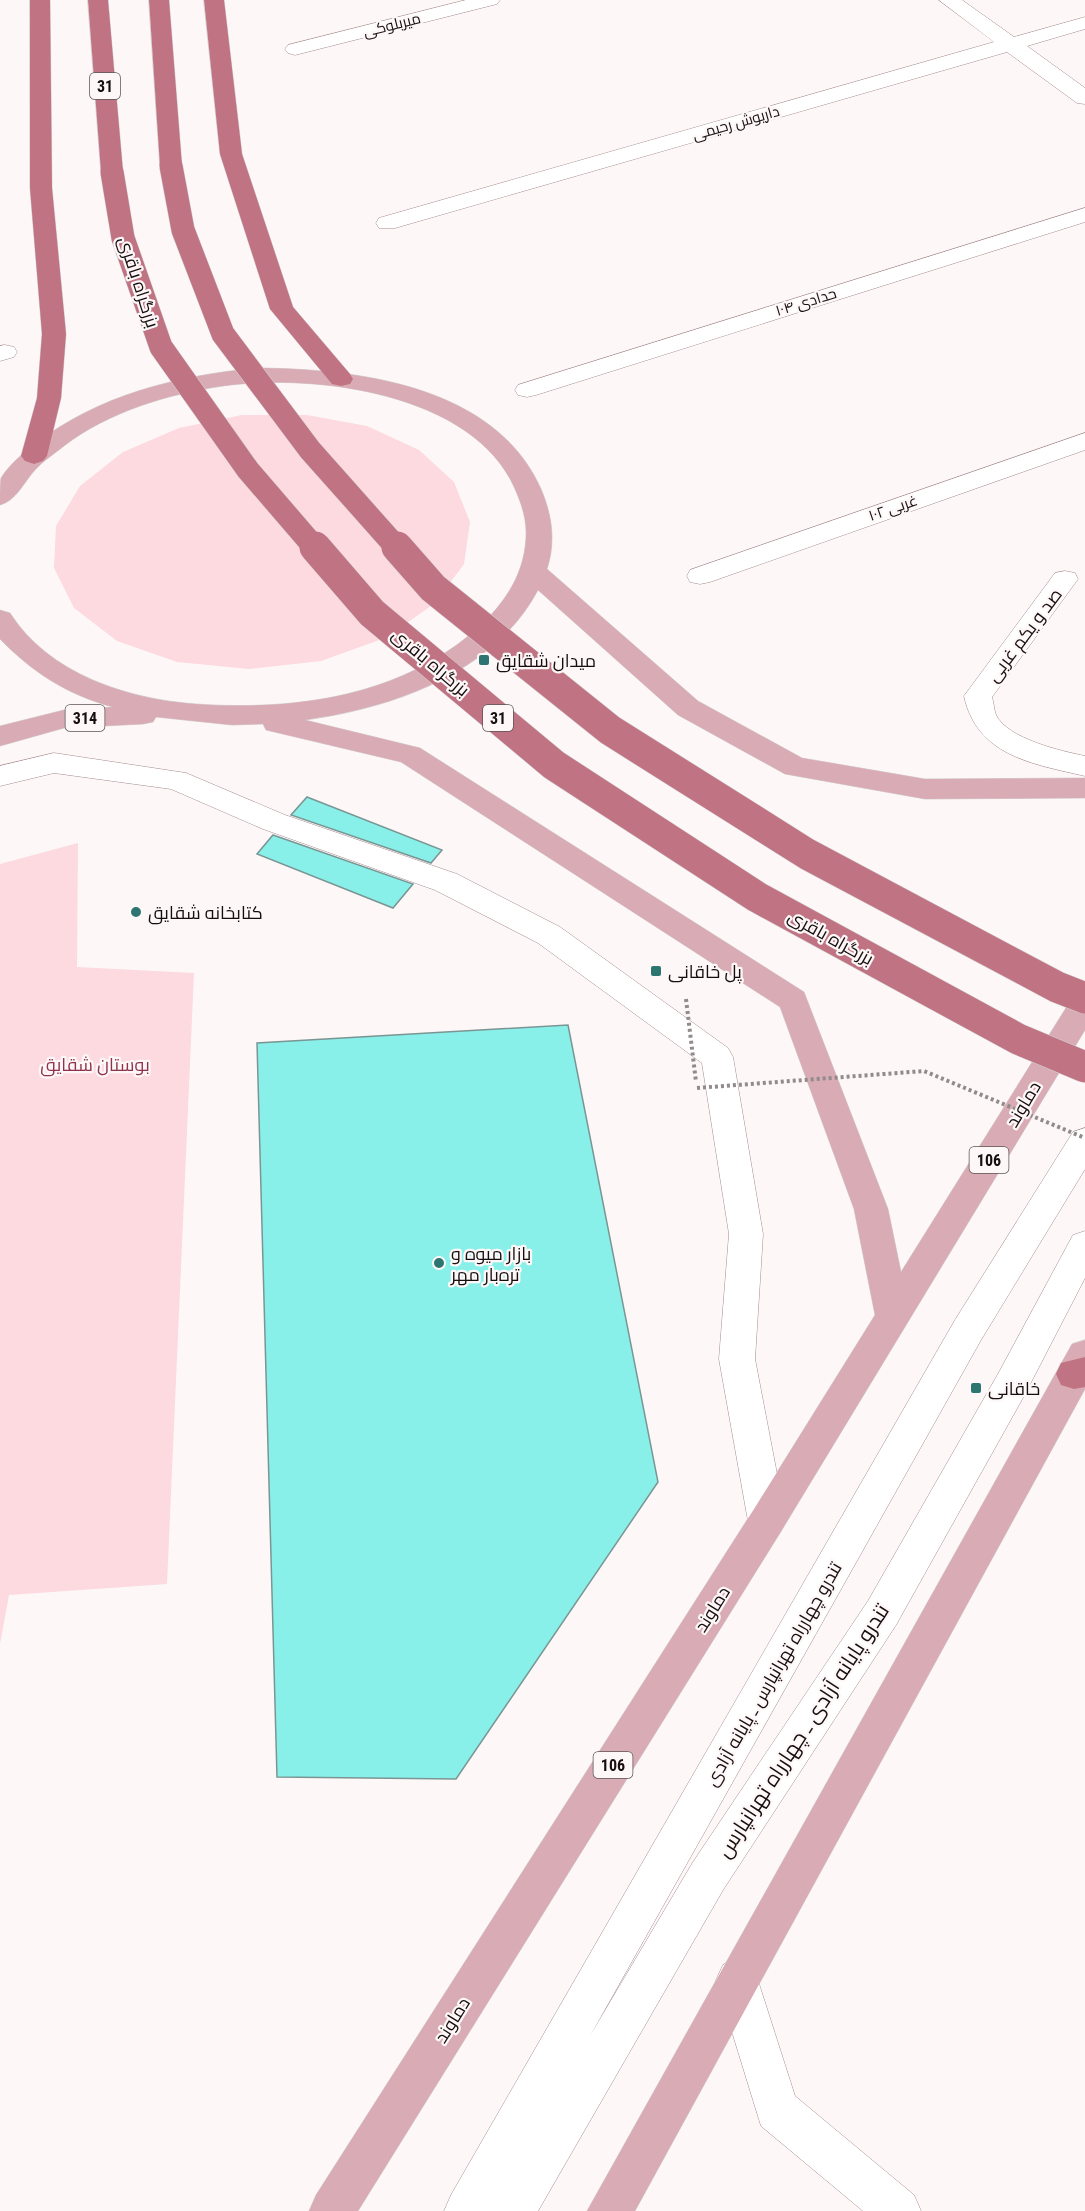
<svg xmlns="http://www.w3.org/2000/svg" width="1085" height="2211" font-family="'Roboto Condensed',Cairo,sans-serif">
	<rect width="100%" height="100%" fill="#fdf7f8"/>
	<!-- green -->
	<path fill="#fcdadf" d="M 242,415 L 307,415 L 367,426 L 419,450 L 454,482 L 470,522 L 464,564 L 434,604 L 385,638 L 321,661 L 249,669 L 177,662 L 117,641 L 74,608 L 54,568 L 56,526 L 80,486 L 123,452 L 179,428 Z
		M 78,843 L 77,967 L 194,973 L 167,1584 L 9,1595 L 0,1644 L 0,864 Z"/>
	<!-- building -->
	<path fill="#89f0e9" stroke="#7a9694" stroke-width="1.5" d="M 307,797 L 442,850 L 431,863 L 291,815 Z
		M 273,835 L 413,884 L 393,908 L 257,854 Z
		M 568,1025 L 658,1482 L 456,1779 L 277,1777 L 257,1043 Z"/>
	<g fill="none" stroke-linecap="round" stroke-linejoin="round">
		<defs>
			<path id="minor" d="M 466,0 L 500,0 L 497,4 L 295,55 L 288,53 L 285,49 L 288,45 Z
				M 939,0 L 962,0 L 1014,37 L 1085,17 L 1085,29 L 1027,46 L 1085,88 L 1085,104 L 1077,103 L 1007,52 L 395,228 L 379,228 L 376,223 L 379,218 L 994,42 Z
				M 1085,208 L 1085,222 L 536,395 L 527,397 L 518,395 L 515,390 L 518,385 Z
				M 5,345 L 14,347 L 17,352 L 14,357 L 0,361 L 0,346 Z
				M 1085,433 L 1085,450 L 710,582 L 700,584 L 690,582 L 687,576 L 690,570 Z
				M 1065,571 L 1075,573 L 1078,579 L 992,697 C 994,703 994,710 996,715 C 1008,739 1061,751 1085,756 L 1085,776 C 1033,764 977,756 964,696 L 1055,573 Z
				M 54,753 L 186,773 L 285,815 L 457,874 L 560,927 L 728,1048 L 733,1057 L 763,1234 L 755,1359 L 786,1521 L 780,1533 L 767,1538 L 754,1533 L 748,1521 L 719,1359 L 729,1234 L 702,1063 L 538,943 L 435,890 L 263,829 L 171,789 L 54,773 L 0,786 L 0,766 Z
				M 1085,1128 L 1085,1169 L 981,1340 L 590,2036 L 693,1862 L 868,1601 L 998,1374 L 1073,1235 L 1085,1231 L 1085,1278 L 1024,1396 L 896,1625 L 723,1890 L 538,2211 L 444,2211 L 451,2195 L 955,1320 L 1073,1132 Z
				M 738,1958 L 753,1965 L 795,2096 L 914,2195 L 921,2211 L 863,2211 L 761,2126 L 716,1980 L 723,1965 Z"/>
			<path id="major" d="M 258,368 C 357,369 495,385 541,489 C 552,515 556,541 547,569 L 698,701 L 802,758 L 925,779 L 1085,778 L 1085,798 L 925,799 L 785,774 L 678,715 L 538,590 C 494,673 393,708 305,720 L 420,748 L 804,992 L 888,1209 L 901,1272 L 1074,995 L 1085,991 L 1085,1030 L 780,1533 L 358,2211 L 309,2211 L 316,2195 L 754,1509 L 875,1315 L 854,1209 L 780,1007 L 401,762 L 266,730 L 263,724 L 232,725 L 156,717 L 153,722 L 143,724 L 64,728 L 0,746 L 0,726 L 64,710 L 113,707 C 68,695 33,673 0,639 L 0,610 L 10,613 C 49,674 127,699 196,704 C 297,711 404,696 481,625 C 506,601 524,574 526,538 C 527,520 522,505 515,489 C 474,393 314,373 223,386 C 168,394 108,412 64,446 C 54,454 43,461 35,470 C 24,482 16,501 0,505 C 0,497 0,484 1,478 C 9,465 22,454 34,445 C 97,395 179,375 258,368 Z
				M 1085,1340 L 1085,1389 L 635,2211 L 587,2211 L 1072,1344 Z"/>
			<path id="highway" d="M 30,0 L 50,0 L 52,188 L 66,334 L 61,398 L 47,456 L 43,461 L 34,464 L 25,461 L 21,456 L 37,398 L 42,334 L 30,188 Z
				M 88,0 L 108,0 L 123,172 L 120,177 L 104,177 L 101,172 Z
				M 149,0 L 169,0 L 182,166 L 179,171 L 163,171 L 160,166 Z
				M 204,0 L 224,0 L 242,154 L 293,307 L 350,374 L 353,379 L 350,384 L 341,386 L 332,384 L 270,309 L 220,154 Z
				M 1085,1357 L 1085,1387 L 1074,1389 L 1061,1385 L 1056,1374 L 1061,1363 Z"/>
		</defs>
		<!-- minor casing -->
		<use href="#minor" stroke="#a68c90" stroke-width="1"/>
		<!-- major casing -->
		<use href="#major" stroke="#d5d4d4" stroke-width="1"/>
		<!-- highway casing -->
		<use href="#highway" stroke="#d5d4d4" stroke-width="1"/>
		<!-- minor -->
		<use href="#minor" fill="#fff" fill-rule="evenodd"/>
		<!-- major -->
		<use href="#major" fill="#d9acb5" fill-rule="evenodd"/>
		<!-- highway -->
		<use href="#highway" fill="#c07483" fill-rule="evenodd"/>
		<defs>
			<path id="highway-bridge-far1" d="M 171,166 L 183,230 L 223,334 L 310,450 L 398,549
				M 112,172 L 123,238 L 161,347 L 248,470 L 316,549"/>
			<path id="highway-bridge" d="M 315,547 L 372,613 L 554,765 L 757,897 L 1018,1039 L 1085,1067
				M 397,547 L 433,588 L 610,730 L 807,854 L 1057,987 L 1085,998"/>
		</defs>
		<!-- highway-bridge-far1 casing -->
		<use href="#highway-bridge-far1" stroke="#d5d4d4" stroke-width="24" stroke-linecap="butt"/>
		<!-- highway-bridge casing -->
		<use href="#highway-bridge" stroke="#d5d4d4" stroke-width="32" stroke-linecap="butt"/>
		<!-- path-bridge -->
		<path stroke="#928b8c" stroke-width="4" stroke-dasharray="3 3" stroke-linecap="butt" d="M 686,999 L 696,1082
			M 697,1088 L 924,1071 L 1085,1138"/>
		<!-- highway-bridge-far1 -->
		<use href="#highway-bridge-far1" stroke="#c07483" stroke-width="23"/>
		<!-- highway-bridge -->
		<use href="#highway-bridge" stroke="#c07483" stroke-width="31"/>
	</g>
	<!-- markers -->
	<g fill="#2c7571" stroke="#fdf7f8" stroke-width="2">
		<rect x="478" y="654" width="12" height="12" rx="3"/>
		<circle cx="136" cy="912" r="6"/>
		<rect x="650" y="965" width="12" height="12" rx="3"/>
		<circle cx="439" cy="1263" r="6"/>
		<rect x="970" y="1382" width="12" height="12" rx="3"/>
	</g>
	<g text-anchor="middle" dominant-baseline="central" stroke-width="4.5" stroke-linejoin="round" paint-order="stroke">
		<!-- far-street labels -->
		<g font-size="15" fill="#170e0f" stroke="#fdf7f8">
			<text transform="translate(392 25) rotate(-14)">میربلوکی</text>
			<text transform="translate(736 123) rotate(-16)">داریوش رحیمی</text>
			<text transform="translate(806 302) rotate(-17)">حدادی ۱۰۴</text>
			<text transform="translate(893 508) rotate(-19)">۱۰۲ غربی</text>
		</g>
		<!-- shield labels -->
		<g fill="#fdf7f8" stroke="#5c5455" stroke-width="1.5">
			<rect x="90" y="73" width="30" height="26" rx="4.5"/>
			<rect x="65.5" y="705" width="39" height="26" rx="4.5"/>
			<rect x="483" y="705" width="30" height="26" rx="4.5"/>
			<rect x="969.5" y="1147" width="39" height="26" rx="4.5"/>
			<rect x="593.5" y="1752" width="39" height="26" rx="4.5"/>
		</g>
		<g font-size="16" font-weight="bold" fill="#170e0f">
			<text x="105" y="86">31</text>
			<text x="85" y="718">314</text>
			<text x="498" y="718">31</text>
			<text x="989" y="1160">106</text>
			<text x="613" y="1765">106</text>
		</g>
		<!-- street labels -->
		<g font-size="18" fill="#170e0f" stroke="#fdf7f8">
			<text transform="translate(139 282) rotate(72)">بزرگراه باقری</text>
			<text transform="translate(1024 635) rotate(-53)">صد و یکم غربی</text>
			<text transform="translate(431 662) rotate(40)">بزرگراه باقری</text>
			<text transform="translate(831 937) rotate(29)">بزرگراه باقری</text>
			<text transform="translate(1023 1104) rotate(-59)">دماوند</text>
			<text transform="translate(712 1609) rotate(-58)">دماوند</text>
			<text transform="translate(773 1674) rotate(-60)">تندرو چهارراه تهرانپارس ـ پایانه آزادی</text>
			<text transform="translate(452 2020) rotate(-58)">دماوند</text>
		</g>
		<!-- poi labels -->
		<g font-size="18" fill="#170e0f" stroke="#fdf7f8" text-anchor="start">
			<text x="496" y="660">میدان شقایق</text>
			<text x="148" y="912">کتابخانه شقایق</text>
			<text x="668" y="971">پل خاقانی</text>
			<text x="451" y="1253">بازار میوه و<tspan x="451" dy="21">تره‌بار مهر</tspan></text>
			<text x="988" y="1388">خاقانی</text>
		</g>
		<!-- park labels -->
		<g font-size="18" fill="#8f324a" stroke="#fdf7f8">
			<text x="95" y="1064">بوستان شقایق</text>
		</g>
		<!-- near-street labels -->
		<g font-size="21" fill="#170e0f" stroke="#fdf7f8">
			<text transform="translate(803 1731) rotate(-57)">تندرو پایانه آزادی ـ چهارراه تهرانپارس</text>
		</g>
	</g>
</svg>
